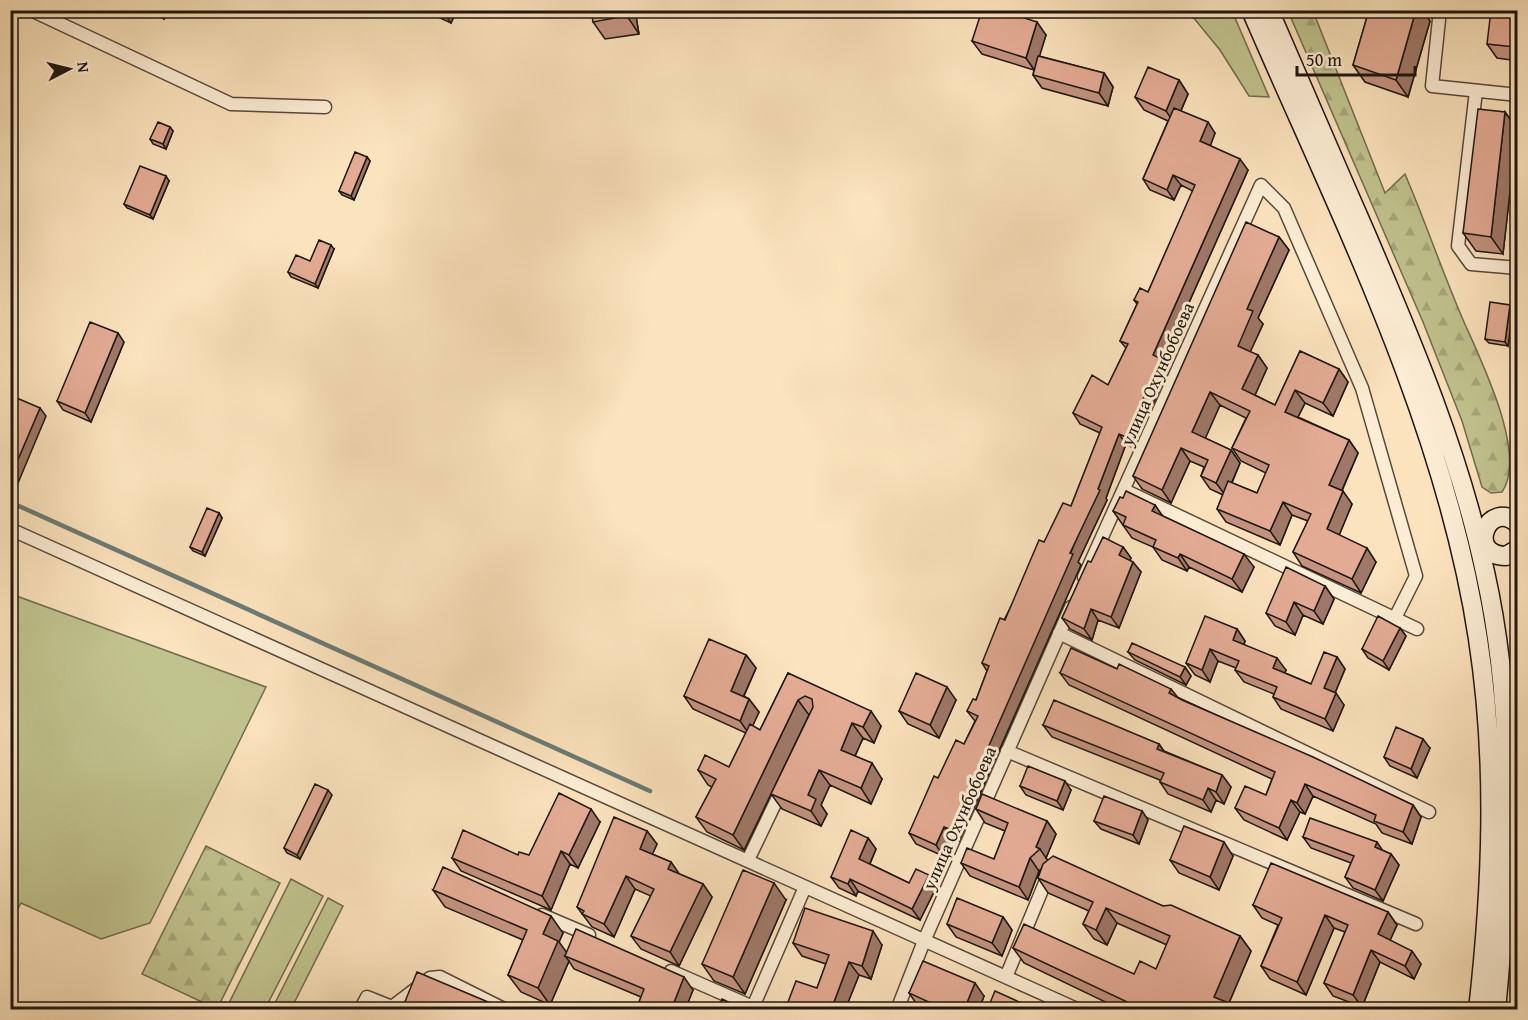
<svg xmlns="http://www.w3.org/2000/svg" width="1528" height="1020" font-family="'Gentium Book Plus',serif">
	<defs>
		<pattern id="forest-firs" width="22" height="20" patternUnits="userSpaceOnUse" patternTransform="scale(1.5)"><rect width="22" height="20" fill="#c1c38f"/><path d="M5 1l3.5 6h-7zM16 11l3.5 6h-7z" fill="#a5a77a"/></pattern>
	</defs>
	<rect width="100%" height="100%" fill="#fbe3bd"/>
	<filter id="stains"><feTurbulence type="fractalNoise" baseFrequency=".00333" numOctaves="4"/><feColorMatrix values="0 0 0 0 .2 0 0 0 0 .09 0 0 0 0 .02 0 0 0 .5 -.17"/></filter>
	<radialGradient id="worn" r=".72"><stop offset=".6" stop-color="#630" stop-opacity="0"/><stop offset="1" stop-color="#630" stop-opacity=".3"/></radialGradient>
	<!-- green -->
	<path fill="#c1c38f" stroke="#706c4e" stroke-width="1.5" d="M 1188,11 L 1232,11 L 1269,97 L 1249,96 L 1220,50 Z
		M 11,594 L 266,687 L 150,923 L 101,939 L 21,903 L 11,922 Z
		M 291,879 L 323,896 L 265,1009 L 226,1009 Z
		M 328,898 L 343,906 L 291,1009 L 272,1009 Z"/>
	<!-- forest -->
	<path fill="url(#forest-firs)" stroke="#706c4e" stroke-width="1.5" d="M 1288,11 L 1313,11 L 1385,193 L 1405,174 C 1426,223 1443,274 1464,322 C 1481,361 1528,454 1502,492 L 1491,493 L 1482,487 L 1462,421 L 1423,322 Z
		M 206,846 L 280,883 L 217,1009 L 142,974 Z"/>
	<g fill="none" stroke-linecap="round" stroke-linejoin="round">
		<!-- stream -->
		<path stroke="#6b7a73" stroke-width="4.5" d="M 10,502 L 650,791"/>
		<defs>
			<path id="street" d="M 31,10 L 231,104 L 325,107
				M 1440,10 L 1432,86 L 1518,95
				M 1476,91 L 1458,246 L 1471,264 L 1518,268
				M 1124,490 L 1417,629
				M 10,529 L 1079,1010
				M 1084,577 L 1261,185 L 1284,208 L 1362,388 L 1416,576 L 1395,618
				M 1059,633 L 1429,812
				M 1007,751 L 1416,924
				M 748,860 L 782,789
				M 542,915 L 589,935
				M 671,971 L 753,1007 L 805,887
				M 1006,977 L 1049,873
				M 360,1010 L 367,997 L 392,1007 L 430,978 L 440,977 L 506,1010
				M 897,1010 L 924,941 L 1071,607"/>
			<path id="secondary" d="M 1251,10 C 1338,212 1445,420 1478,639 C 1497,762 1492,886 1478,1010
				M 1269,10 C 1302,86 1334,161 1367,236 C 1414,346 1460,455 1485,572 C 1517,716 1510,864 1496,1010
				M 1518,524 C 1489,497 1464,555 1506,556 L 1518,549"/>
		</defs>
		<!-- street casing -->
		<use href="#street" stroke="#55493a" stroke-width="15"/>
		<!-- secondary casing -->
		<use href="#secondary" stroke="#1e160e" stroke-width="21"/>
		<!-- street -->
		<use href="#street" stroke="#fcedd4" stroke-width="12"/>
		<!-- secondary -->
		<use href="#secondary" stroke="#fcedd4" stroke-width="18"/>
	</g>
	<!-- wall -->
	<path fill="#c3937f" stroke="#1e160e" stroke-width="1.5" fill-rule="evenodd" d="M 147,10 L 168,10 L 164,19 Z
		M 257,10 L 271,10 L 268,16 Z
		M 423,10 L 457,10 L 451,23 Z
		M 635,10 L 639,34 L 605,39 L 593,22 Z
		M 1369,10 L 1423,10 L 1430,21 L 1408,97 L 1365,82 L 1353,65 Z
		M 1518,10 L 1518,61 L 1497,58 L 1487,44 Z
		M 1046,35 L 1039,56 L 1104,73 L 1113,87 L 1108,106 L 1042,88 L 1033,75 L 1034,70 L 982,54 L 972,41 Z
		M 1179,80 L 1188,94 L 1181,111 L 1215,133 L 1210,146 L 1248,170 L 1163,361 L 1169,369 L 1133,448 L 1126,444 L 1106,498 L 1107,500 L 1078,562 L 1081,565 L 959,841 L 951,837 L 943,856 L 916,844 L 909,833 L 938,778 L 964,744 L 975,721 L 967,711 L 976,700 L 987,671 L 982,663 L 1044,542 L 1071,506 L 1100,433 L 1080,424 L 1073,413 L 1108,385 L 1126,348 L 1120,341 L 1137,304 L 1134,300 L 1148,292 L 1193,191 L 1181,185 L 1174,200 L 1150,190 L 1143,179 L 1168,121 L 1144,110 L 1135,97 Z
		M 1505,112 L 1517,129 L 1503,254 L 1476,251 L 1463,233 Z
		M 170,127 L 173,131 L 166,149 L 153,144 L 150,139 Z
		M 367,157 L 370,161 L 354,200 L 342,195 L 339,191 Z
		M 169,181 L 153,219 L 127,208 L 124,204 Z
		M 1279,237 L 1289,250 L 1258,318 L 1263,324 L 1250,352 L 1258,355 L 1267,368 L 1255,395 L 1275,405 L 1300,351 L 1339,369 L 1348,382 L 1333,416 L 1305,403 L 1298,417 L 1349,440 L 1358,453 L 1342,491 L 1352,504 L 1339,535 L 1376,562 L 1361,593 L 1302,566 L 1293,552 L 1308,521 L 1292,515 L 1280,545 L 1226,522 L 1217,509 L 1223,495 L 1210,489 L 1201,476 L 1204,467 L 1190,461 L 1171,503 L 1142,489 L 1133,476 ZM 1220,405 L 1246,418 L 1232,448 L 1241,461 L 1266,473 L 1257,493 L 1232,483 L 1240,463 L 1231,450 L 1205,438 Z
		M 334,249 L 318,288 L 291,277 L 288,272 Z
		M 1510,305 L 1513,309 L 1508,346 L 1489,343 L 1485,339 Z
		M 124,342 L 91,422 L 63,410 L 57,401 Z
		M 1123,498 L 1155,505 L 1162,516 L 1254,567 L 1242,592 L 1189,567 L 1187,571 L 1162,560 L 1153,547 L 1132,538 L 1113,511 Z
		M 219,513 L 222,518 L 205,556 L 193,551 L 190,547 Z
		M 1123,547 L 1131,558 L 1130,560 L 1141,572 L 1119,628 L 1098,620 L 1092,640 L 1070,629 L 1062,618 L 1091,562 Z
		M 1325,586 L 1334,599 L 1323,624 L 1303,615 L 1295,635 L 1275,626 L 1266,613 Z
		M 1400,628 L 1406,636 L 1389,670 L 1368,658 L 1362,649 Z
		M 1237,629 L 1245,641 L 1244,645 L 1286,670 L 1285,673 L 1311,684 L 1337,657 L 1345,669 L 1335,693 L 1344,705 L 1333,731 L 1281,709 L 1273,697 L 1274,694 L 1244,682 L 1235,670 L 1236,668 L 1218,661 L 1210,682 L 1195,675 L 1186,663 Z
		M 1128,652 L 1185,667 L 1191,676 L 1186,685 L 1135,660 Z
		M 746,655 L 756,668 L 744,696 L 749,699 L 759,712 L 752,726 L 760,730 L 788,673 L 881,726 L 874,743 L 863,738 L 855,756 L 882,779 L 871,804 L 830,785 L 821,805 L 827,814 L 821,826 L 782,809 L 771,794 L 809,715 L 744,850 L 707,832 L 696,817 L 712,787 L 708,785 L 698,770 L 729,767 L 746,733 L 693,709 L 684,696 Z
		M 1060,673 L 1177,697 L 1413,805 L 1421,817 L 1412,844 L 1382,833 L 1376,824 L 1313,796 L 1305,814 L 1300,812 L 1287,840 L 1244,820 L 1235,808 L 1266,795 L 1272,779 L 1069,685 Z
		M 956,700 L 939,738 L 908,724 L 899,711 Z
		M 1043,725 L 1159,744 L 1164,751 L 1222,775 L 1231,787 L 1224,804 L 1216,800 L 1211,812 L 1168,794 L 1160,782 L 1160,780 L 1052,737 Z
		M 1430,748 L 1417,778 L 1390,766 L 1384,757 Z
		M 1020,786 L 1071,790 L 1063,810 L 1026,795 Z
		M 332,795 L 300,859 L 287,853 L 284,848 Z
		M 976,809 L 1047,821 L 1056,834 L 1046,858 L 1048,860 L 1163,906 L 1240,936 L 1251,951 L 1229,1003 L 1246,1010 L 1122,1010 L 1024,963 L 1013,948 L 1134,974 L 1156,969 L 1167,945 L 1117,923 L 1107,945 L 1094,939 L 1083,924 L 1089,911 L 1048,893 L 1038,878 L 1041,869 L 1039,871 L 1028,900 L 970,876 L 961,863 L 994,859 L 1005,831 L 985,823 Z
		M 1142,811 L 1148,820 L 1139,844 L 1101,829 L 1094,821 Z
		M 600,822 L 578,868 L 570,864 L 551,910 L 461,871 L 452,858 L 518,855 L 529,855 Z
		M 647,831 L 657,844 L 652,854 L 671,862 L 679,874 L 703,884 L 712,897 L 679,966 L 641,949 L 631,936 L 651,896 L 635,889 L 614,937 L 592,927 L 577,907 Z
		M 1303,837 L 1382,850 L 1391,854 L 1399,865 L 1383,901 L 1353,888 L 1345,877 L 1351,863 L 1311,848 Z
		M 868,838 L 876,849 L 870,864 L 909,883 L 937,886 L 920,920 L 858,891 L 856,896 L 839,888 L 831,877 Z
		M 1233,856 L 1219,890 L 1179,873 L 1170,860 Z
		M 433,890 L 563,933 L 559,942 L 566,953 L 693,990 L 685,1010 L 636,1010 L 641,997 L 574,969 L 569,961 L 550,1005 L 521,992 L 508,975 L 523,940 L 445,907 Z
		M 786,900 L 745,994 L 714,981 L 702,964 Z
		M 1253,905 L 1388,912 L 1397,925 L 1390,940 L 1421,964 L 1414,979 L 1380,962 L 1362,1007 L 1333,996 L 1324,983 L 1345,932 L 1334,928 L 1306,995 L 1270,979 L 1261,966 L 1278,925 L 1262,918 Z
		M 1003,917 L 1012,930 L 1002,956 L 956,937 L 947,924 Z
		M 793,943 L 882,945 L 871,979 L 859,975 L 845,1010 L 785,1010 L 817,988 L 826,964 L 802,956 Z
		M 909,993 L 984,996 L 979,1010 L 925,1010 L 918,1006 Z
		M 404,1004 L 507,1010 L 408,1010 Z"/>
	<!-- shaded-wall -->
	<path fill="#9f7868" stroke="#1e160e" stroke-width="1.5" d="M 158,10 L 168,10 L 164,19 Z
		M 265,10 L 271,10 L 268,16 Z
		M 446,10 L 457,10 L 451,23 L 445,15 Z
		M 626,10 L 635,10 L 639,34 L 627,16 Z
		M 1416,10 L 1423,10 L 1430,21 L 1408,97 L 1396,80 Z
		M 1037,22 L 1046,35 L 1035,71 L 1026,58 Z
		M 1518,31 L 1518,51 L 1515,47 Z
		M 1104,73 L 1113,87 L 1108,106 L 1099,93 Z
		M 1179,80 L 1188,94 L 1175,124 L 1166,111 Z
		M 13,112 L 16,116 L 10,129 L 10,118 Z
		M 1505,112 L 1517,129 L 1503,254 L 1491,237 Z
		M 1208,122 L 1215,133 L 1208,152 L 1200,141 Z
		M 170,127 L 173,131 L 166,149 L 163,144 Z
		M 367,157 L 370,161 L 354,200 L 351,196 Z
		M 1240,159 L 1248,170 L 1163,361 L 1169,369 L 1133,448 L 1126,437 L 1153,355 Z
		M 1173,175 L 1181,185 L 1174,200 L 1167,190 Z
		M 166,176 L 169,181 L 153,219 L 150,215 Z
		M 1279,237 L 1289,250 L 1258,318 L 1263,324 L 1247,359 L 1238,346 L 1247,309 Z
		M 331,245 L 334,249 L 318,288 L 315,284 Z
		M 1510,305 L 1513,309 L 1508,346 L 1505,342 Z
		M 118,333 L 124,342 L 91,422 L 85,413 Z
		M 1258,355 L 1267,368 L 1252,402 L 1242,389 Z
		M 1339,369 L 1348,382 L 1333,416 L 1323,403 Z
		M 1295,390 L 1305,403 L 1294,425 L 1285,412 Z
		M 1210,392 L 1220,405 L 1202,446 L 1192,432 Z
		M 40,408 L 46,416 L 13,495 L 10,491 L 10,478 Z
		M 1119,434 L 1126,444 L 1106,498 L 1107,500 L 1078,562 L 1081,565 L 959,841 L 952,830 L 1098,489 Z
		M 1349,440 L 1358,453 L 1338,499 L 1329,485 Z
		M 1181,448 L 1190,461 L 1171,503 L 1162,490 Z
		M 1231,450 L 1240,463 L 1226,496 L 1216,483 Z
		M 1343,491 L 1352,504 L 1336,543 L 1327,529 Z
		M 1283,502 L 1292,515 L 1280,545 L 1270,531 Z
		M 1155,505 L 1164,518 L 1152,511 Z
		M 219,513 L 222,518 L 205,556 L 202,552 Z
		M 1123,547 L 1131,558 L 1127,566 L 1119,555 Z
		M 1367,548 L 1376,562 L 1361,593 L 1352,579 Z
		M 1180,554 L 1189,567 L 1187,571 L 1178,558 Z
		M 1244,554 L 1254,567 L 1242,592 L 1232,579 Z
		M 1133,562 L 1141,572 L 1119,628 L 1111,617 Z
		M 1325,586 L 1334,599 L 1323,624 L 1314,611 Z
		M 1294,602 L 1303,615 L 1295,635 L 1286,622 Z
		M 1091,609 L 1098,620 L 1092,640 L 1084,629 Z
		M 1400,628 L 1406,636 L 1389,670 L 1383,661 Z
		M 1237,629 L 1245,641 L 1241,652 L 1233,640 Z
		M 1210,649 L 1218,661 L 1210,682 L 1202,670 Z
		M 746,655 L 756,668 L 740,704 L 731,691 Z
		M 1337,657 L 1345,669 L 1332,700 L 1324,688 Z
		M 1277,658 L 1286,670 L 1282,680 L 1273,668 Z
		M 1185,667 L 1191,676 L 1186,685 L 1180,677 Z
		M 947,687 L 956,700 L 939,738 L 930,725 Z
		M 1171,689 L 1180,700 L 1169,693 Z
		M 1336,693 L 1344,705 L 1333,731 L 1325,719 Z
		M 749,699 L 759,712 L 749,734 L 740,721 Z
		M 798,700 L 809,715 L 744,850 L 733,835 Z
		M 871,711 L 881,726 L 874,743 L 863,727 Z
		M 852,723 L 863,738 L 851,765 L 841,750 Z
		M 1423,739 L 1430,748 L 1417,778 L 1411,769 Z
		M 1159,744 L 1167,756 L 1157,749 Z
		M 872,763 L 882,779 L 871,804 L 861,788 Z
		M 819,770 L 830,785 L 821,805 L 827,814 L 821,826 L 811,811 L 808,795 Z
		M 1222,775 L 1231,787 L 1224,804 L 1216,792 Z
		M 1065,781 L 1071,790 L 1063,810 L 1057,801 Z
		M 1305,784 L 1313,796 L 1305,814 L 1297,803 Z
		M 1208,788 L 1216,800 L 1211,812 L 1203,800 Z
		M 328,790 L 332,795 L 300,859 L 297,855 Z
		M 1291,800 L 1300,812 L 1287,840 L 1279,828 Z
		M 1413,805 L 1421,817 L 1412,844 L 1403,832 Z
		M 591,809 L 600,822 L 578,868 L 569,855 Z
		M 1142,811 L 1148,820 L 1139,844 L 1133,835 Z
		M 1047,821 L 1056,834 L 1046,858 L 1040,849 L 1036,847 Z
		M 944,827 L 951,837 L 943,856 L 936,845 Z
		M 647,831 L 657,844 L 649,862 L 640,849 Z
		M 868,838 L 876,849 L 867,870 L 859,859 Z
		M 1224,842 L 1233,856 L 1219,890 L 1210,877 Z
		M 1377,842 L 1385,854 L 1375,847 Z
		M 561,851 L 570,864 L 551,910 L 542,896 Z
		M 1391,854 L 1399,865 L 1383,901 L 1375,890 Z
		M 1030,858 L 1039,871 L 1028,900 L 1019,887 Z
		M 671,862 L 680,875 L 668,869 Z
		M 929,875 L 937,886 L 920,920 L 912,909 Z
		M 626,876 L 635,889 L 614,937 L 604,924 Z
		M 850,879 L 858,891 L 856,896 L 848,884 Z
		M 774,883 L 786,900 L 745,994 L 733,977 Z
		M 703,884 L 712,897 L 679,966 L 670,952 Z
		M 1106,908 L 1117,923 L 1107,945 L 1096,930 Z
		M 1388,912 L 1397,925 L 1387,947 L 1378,934 Z
		M 1325,915 L 1334,928 L 1306,995 L 1297,982 Z
		M 551,916 L 563,933 L 559,942 L 570,957 L 565,956 L 569,961 L 550,1005 L 538,988 L 543,934 Z
		M 1003,917 L 1012,930 L 1002,956 L 992,943 Z
		M 873,931 L 882,945 L 871,979 L 862,966 Z
		M 1240,936 L 1251,951 L 1226,1010 L 1214,997 Z
		M 1371,950 L 1380,962 L 1362,1007 L 1353,995 Z
		M 1412,951 L 1421,964 L 1414,979 L 1405,966 Z
		M 849,962 L 859,975 L 845,1010 L 831,1010 Z
		M 684,977 L 693,990 L 685,1010 L 671,1010 Z
		M 975,983 L 984,996 L 979,1010 L 964,1010 Z"/>
	<!-- building -->
	<path fill="#e3ab94" stroke="#1e160e" stroke-width="1.5" d="M 436,10 L 446,10 L 445,15 Z
		M 591,10 L 626,10 L 627,16 L 593,22 Z
		M 982,10 L 1000,10 L 1037,22 L 1026,58 L 972,41 Z
		M 1369,10 L 1416,10 L 1396,80 L 1353,65 Z
		M 1491,10 L 1518,10 L 1518,31 L 1515,47 L 1487,44 Z
		M 1038,56 L 1104,73 L 1099,93 L 1033,75 Z
		M 1148,67 L 1179,80 L 1166,111 L 1135,97 Z
		M 1174,108 L 1208,122 L 1200,141 L 1240,159 L 1153,355 L 1161,359 L 1126,437 L 1119,434 L 1098,489 L 1100,490 L 1070,553 L 1073,554 L 952,830 L 944,827 L 936,845 L 909,833 L 934,776 L 938,778 L 956,740 L 964,744 L 978,716 L 967,711 L 973,699 L 976,700 L 989,666 L 982,663 L 1000,618 L 1005,620 L 1039,540 L 1044,542 L 1063,503 L 1071,506 L 1102,427 L 1073,413 L 1092,375 L 1108,385 L 1128,344 L 1120,341 L 1138,302 L 1134,300 L 1140,288 L 1148,292 L 1195,185 L 1173,175 L 1167,190 L 1143,179 Z
		M 1478,109 L 1505,112 L 1491,237 L 1463,233 Z
		M 158,122 L 170,127 L 163,144 L 150,139 Z
		M 355,152 L 367,157 L 351,196 L 339,191 Z
		M 140,166 L 166,176 L 150,215 L 124,204 Z
		M 1246,222 L 1279,237 L 1247,309 L 1253,311 L 1238,346 L 1258,355 L 1242,389 L 1275,405 L 1300,351 L 1339,369 L 1323,403 L 1295,390 L 1285,412 L 1349,440 L 1329,485 L 1343,491 L 1327,529 L 1367,548 L 1352,579 L 1293,552 L 1311,514 L 1283,502 L 1270,531 L 1217,509 L 1228,481 L 1257,493 L 1269,465 L 1232,448 L 1250,411 L 1210,392 L 1192,432 L 1231,450 L 1216,483 L 1201,476 L 1208,460 L 1181,448 L 1162,490 L 1133,476 Z
		M 319,240 L 331,245 L 315,284 L 288,272 L 296,255 L 310,261 Z
		M 1490,302 L 1510,305 L 1505,342 L 1485,339 Z
		M 90,322 L 118,333 L 85,413 L 57,401 Z
		M 12,396 L 40,408 L 10,478 L 10,400 Z
		M 1126,491 L 1155,505 L 1152,511 L 1244,554 L 1232,579 L 1180,554 L 1178,558 L 1153,547 L 1156,540 L 1123,525 L 1126,517 L 1113,511 L 1120,497 L 1123,498 Z
		M 207,508 L 219,513 L 202,552 L 190,547 Z
		M 1103,537 L 1123,547 L 1119,555 L 1133,562 L 1111,617 L 1091,609 L 1084,629 L 1062,618 L 1088,561 L 1091,562 Z
		M 1286,567 L 1325,586 L 1314,611 L 1294,602 L 1286,622 L 1266,613 Z
		M 1205,616 L 1237,629 L 1233,640 L 1277,658 L 1273,668 L 1311,684 L 1324,652 L 1337,657 L 1324,688 L 1336,693 L 1325,719 L 1273,697 L 1277,687 L 1235,670 L 1239,661 L 1210,649 L 1202,670 L 1186,663 Z
		M 1378,616 L 1400,628 L 1383,661 L 1362,649 Z
		M 709,639 L 746,655 L 731,691 L 749,699 L 740,721 L 684,696 Z
		M 1132,643 L 1185,667 L 1180,677 L 1128,652 Z
		M 1071,648 L 1117,669 L 1119,664 L 1171,689 L 1169,693 L 1182,700 L 1313,757 L 1413,805 L 1403,832 L 1374,821 L 1376,815 L 1305,784 L 1297,803 L 1291,800 L 1279,828 L 1235,808 L 1245,786 L 1266,795 L 1275,772 L 1060,673 Z
		M 788,673 L 871,711 L 863,727 L 852,723 L 841,750 L 872,763 L 861,788 L 819,770 L 808,795 L 816,799 L 811,811 L 771,794 L 813,707 L 812,699 L 805,696 L 798,700 L 733,835 L 696,817 L 716,779 L 698,770 L 705,755 L 729,767 L 750,724 L 760,730 Z
		M 916,673 L 947,687 L 930,725 L 899,711 Z
		M 1054,700 L 1159,744 L 1157,749 L 1222,775 L 1216,792 L 1208,788 L 1203,800 L 1160,782 L 1164,773 L 1043,725 Z
		M 1396,727 L 1423,739 L 1411,769 L 1384,757 Z
		M 1028,766 L 1065,781 L 1057,801 L 1020,786 Z
		M 315,784 L 328,790 L 297,855 L 284,848 Z
		M 559,793 L 591,809 L 569,855 L 561,851 L 542,896 L 452,858 L 463,830 L 518,855 L 519,852 L 529,855 Z
		M 982,794 L 1047,821 L 1036,847 L 1040,849 L 1030,858 L 1019,887 L 961,863 L 967,848 L 994,859 L 1008,823 L 976,809 Z
		M 1104,796 L 1142,811 L 1133,835 L 1094,821 Z
		M 614,817 L 647,831 L 640,849 L 671,862 L 668,869 L 703,884 L 670,952 L 631,936 L 654,889 L 626,876 L 604,924 L 582,914 L 584,911 L 577,907 Z
		M 1310,818 L 1377,842 L 1375,847 L 1391,854 L 1375,890 L 1345,877 L 1354,856 L 1303,837 Z
		M 1184,826 L 1224,842 L 1210,877 L 1170,860 Z
		M 851,830 L 868,838 L 859,859 L 909,883 L 916,869 L 929,875 L 912,909 L 850,879 L 848,884 L 831,877 Z
		M 1053,856 L 1163,906 L 1171,905 L 1240,936 L 1214,997 L 1246,1010 L 1144,1010 L 1013,948 L 1024,924 L 1134,974 L 1140,961 L 1156,969 L 1170,936 L 1106,908 L 1096,930 L 1083,924 L 1093,902 L 1038,878 L 1043,864 Z
		M 1271,863 L 1388,912 L 1378,934 L 1412,951 L 1405,966 L 1371,950 L 1353,995 L 1324,983 L 1348,925 L 1325,915 L 1297,982 L 1261,966 L 1282,918 L 1253,905 Z
		M 443,867 L 551,916 L 543,934 L 558,941 L 538,988 L 508,975 L 527,930 L 433,890 Z
		M 743,870 L 774,883 L 733,977 L 702,964 Z
		M 957,898 L 1003,917 L 992,943 L 947,924 Z
		M 805,908 L 873,931 L 862,966 L 849,962 L 831,1010 L 785,1010 L 796,981 L 817,988 L 829,955 L 793,943 Z
		M 576,929 L 684,977 L 671,1010 L 636,1010 L 644,989 L 565,956 Z
		M 923,961 L 975,983 L 964,1010 L 946,1010 L 909,993 Z
		M 417,972 L 507,1010 L 418,1010 L 404,1004 Z
		M 995,991 L 1037,1010 L 987,1010 Z
		M 722,999 L 745,1010 L 718,1010 Z"/>
	<g text-anchor="middle" dominant-baseline="central" stroke-width="6" stroke-linejoin="round" paint-order="stroke">
		<!-- street labels -->
		<g font-size="18" fill="#1e160e" stroke="#fcedd4">
			<text transform="translate(1157 374) rotate(-66)">улица Охунбобоева</text>
			<text transform="translate(959 818) rotate(-66)">улица Охунбобоева</text>
		</g>
	</g>
	<!-- margin -->
	<rect width="1528" height="1020" fill="none" stroke="#fbe3bd" stroke-width="36"/>
	<rect x="12" y="12" width="1504" height="996" fill="none" stroke="#1e160e" stroke-width="3"/>
	<rect x="18" y="18" width="1492" height="984" fill="none" stroke="#1e160e" stroke-width="1.5"/>
	<!-- north arrow -->
	<g transform="translate(69 69) rotate(83)" stroke="#fcedd4" stroke-width="4.5" paint-order="stroke">
	<path d="M0-4.5L10 22L0 15L-10 22Z" fill="#1e160e"/>
	<text y="-9" font-size="16" font-weight="bold" text-anchor="middle" fill="#1e160e">N</text>
	</g>
	<!-- scale -->
	<path d="M1297 66v9h118v-9" fill="none" stroke="#1e160e" stroke-width="3"/>
	<text x="1306" y="66" font-size="18" fill="#1e160e" stroke="#fcedd4" stroke-width="4.5" paint-order="stroke">50 m</text>
	<rect width="100%" height="100%" filter="url(#stains)"/>
	<rect width="100%" height="100%" fill="url(#worn)"/>
</svg>
